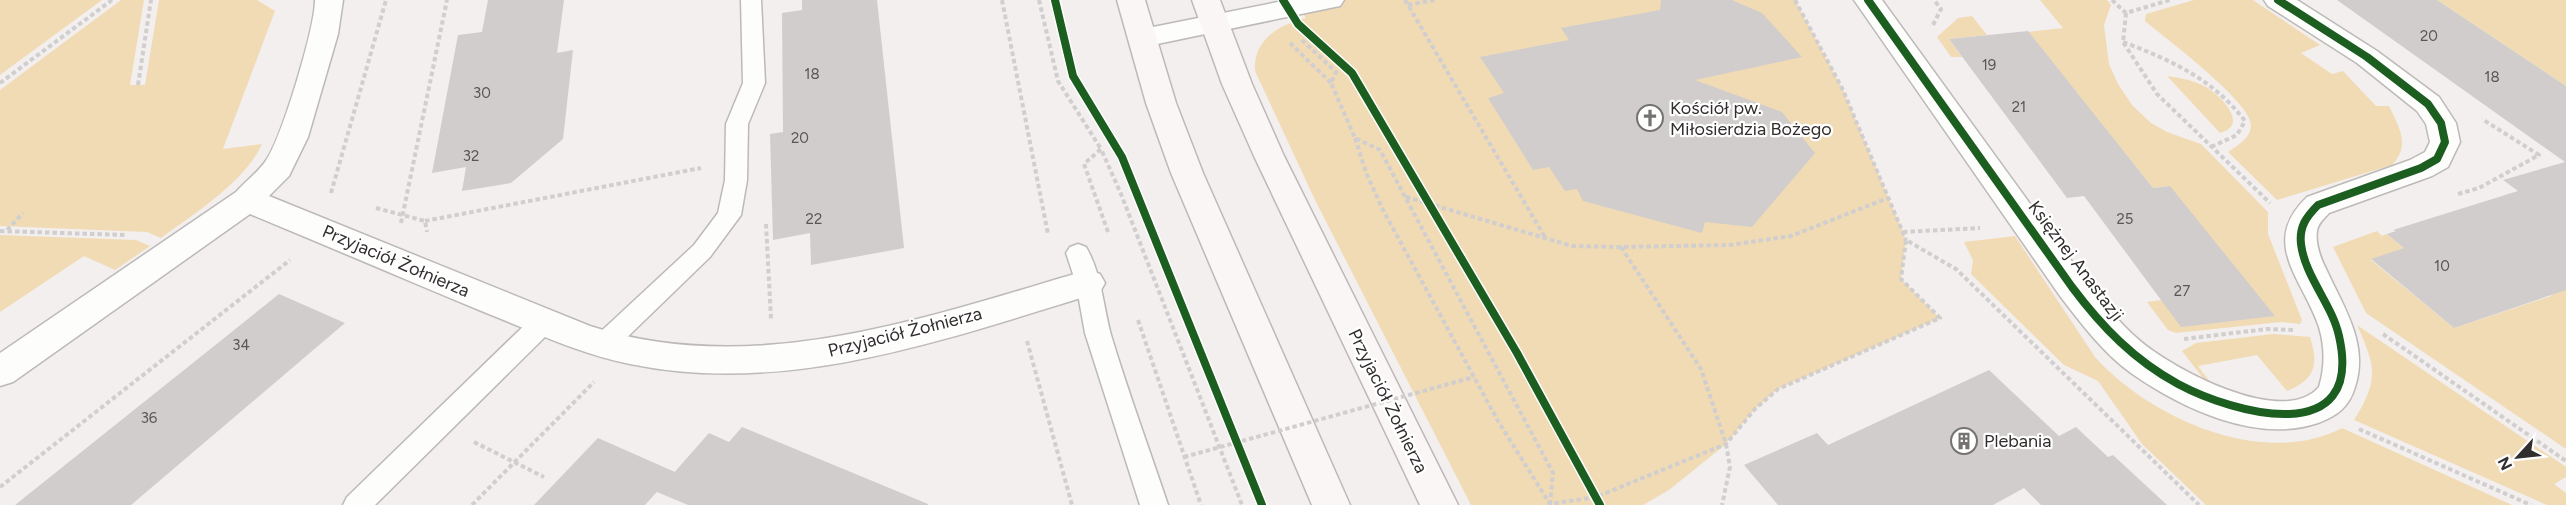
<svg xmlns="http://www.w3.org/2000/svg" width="2566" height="505" font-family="Figtree,sans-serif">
	<rect width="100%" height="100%" fill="#f3efee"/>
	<!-- green -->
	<path fill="#f1dbb5" d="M 0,0 L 102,0 L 0,75 Z
		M 121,0 L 144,0 L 130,85 L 145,85 L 159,0 L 257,0 L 275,11 L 223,149 L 262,144 C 245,182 194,214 161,238 L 147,232 L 0,226 L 0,90 Z
		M 1330,0 L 1795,0 L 1843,90 L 1903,232 L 1906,240 L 1901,279 L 1940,318 L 1778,389 L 1755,409 L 1726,444 L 1669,490 L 1643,505 L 1471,505 L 1315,200 L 1255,71 C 1253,40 1278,25 1306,18 L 1298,7 Z
		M 2040,0 L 2107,0 L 2111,5 L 2104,25 L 2109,64 L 2118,84 L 2132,105 L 2151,123 L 2167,132 L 2201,144 L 2268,212 L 2268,234 L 2302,320 L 2300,324 L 2281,322 L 2176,333 L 2168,330 L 2147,302 L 2162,300 L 2170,186 L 2153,188 L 2028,32 L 2063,28 Z
		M 2194,0 L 2253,0 L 2320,45 L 2301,53 L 2332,74 L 2343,71 L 2376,106 L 2389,106 C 2399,127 2411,145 2392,165 L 2277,200 L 2228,152 C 2238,145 2251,138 2251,125 C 2251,102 2165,38 2145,21 L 2146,14 Z
		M 2437,0 L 2566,0 L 2566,86 Z
		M 1972,16 L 1987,35 L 1949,39 L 1962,57 L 1951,57 L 1937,37 L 1958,18 Z
		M 2167,76 C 2180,78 2193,80 2204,86 C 2219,93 2251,125 2220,133 Z
		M 2377,231 L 2382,236 L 2387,234 L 2404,248 L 2371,260 L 2454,328 L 2551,296 L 2566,268 L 2566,449 L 2366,313 L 2333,247 Z
		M 0,235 L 136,240 L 150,246 L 115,270 L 84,256 L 0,312 Z
		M 2015,236 L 2095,357 C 2150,418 2263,469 2342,428 L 2512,505 L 2206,505 L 2142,444 L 2098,381 L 2064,365 L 1971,274 L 1973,260 L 1964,242 Z
		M 2357,325 L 2566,467 L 2566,477 L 2554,484 L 2566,493 L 2566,505 L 2547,505 L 2354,420 C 2379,380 2376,367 2357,325 Z
		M 2273,334 L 2310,337 C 2319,365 2315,380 2287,391 L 2257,355 L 2198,366 L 2210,382 L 2206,382 L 2182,351 L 2196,343 Z"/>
	<!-- building -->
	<path fill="#d0cdcc" d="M 488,0 L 564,0 L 557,53 L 573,50 L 563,139 L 511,183 L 462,191 L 466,167 L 432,173 L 458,35 L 482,32 Z
		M 802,0 L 877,0 L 904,248 L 811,265 L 810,233 L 773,240 L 770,134 L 783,132 L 782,13 L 802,10 Z
		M 1661,0 L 1732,0 L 1762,13 L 1802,57 L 1695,80 L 1782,112 L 1815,153 L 1752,227 L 1705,222 L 1702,233 L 1583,201 L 1577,189 L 1565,191 L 1549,167 L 1533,170 L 1488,98 L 1504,93 L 1480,57 L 1569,40 L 1561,28 L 1660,10 Z
		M 2337,0 L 2437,0 L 2566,86 L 2566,290 L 2454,328 L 2371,259 L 2404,248 L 2387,234 L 2396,231 L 2393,230 L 2518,191 L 2503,180 L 2565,162 Z
		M 2028,31 L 2153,188 L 2170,186 L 2275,316 L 2181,327 L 2084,196 L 2067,198 L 1949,39 Z
		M 279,294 L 345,323 L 131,505 L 15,505 Z
		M 1989,370 L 2059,436 L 2076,427 L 2108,457 L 2113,455 L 2167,505 L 2041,505 L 2024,488 L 1993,505 L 1778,505 L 1744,465 L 1817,433 L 1828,445 Z
		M 742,427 L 928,504 L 928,505 L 688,505 L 657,492 L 709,433 L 729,442 Z
		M 598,438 L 675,472 L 645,505 L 534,505 Z"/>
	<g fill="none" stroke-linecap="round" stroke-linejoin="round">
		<defs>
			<path id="lane" d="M 741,0 L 761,0 L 765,83 L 748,124 L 747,180 L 741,215 L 710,257 L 614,350 L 605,353 L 596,350 L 592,343 L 596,336 L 694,245 L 718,213 L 725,180 L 726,124 L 743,83 Z
				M 1078,244 L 1086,247 C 1102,274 1103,306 1111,335 C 1128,392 1149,448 1168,505 L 1140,505 L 1085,333 L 1076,283 L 1066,253 L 1070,247 Z
				M 544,312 L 553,315 L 557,322 L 553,329 L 375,505 L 343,505 L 347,497 L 535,315 Z"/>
			<path id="street" d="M 315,0 L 343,0 L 338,34 L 308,137 L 289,176 L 269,196 L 590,326 C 755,380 930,316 1088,270 L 1100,274 L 1105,283 L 1100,292 C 949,338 789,397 630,364 C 579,354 532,331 484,312 C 406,280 328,246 250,214 L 13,382 L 0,386 L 0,353 L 236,192 C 245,182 257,173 265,162 C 281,141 315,28 315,0 Z
				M 1288,0 L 1344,0 L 1340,6 L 1330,8 L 1143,47 L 1133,44 L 1129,38 L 1133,32 L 1143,29 Z
				M 1854,0 L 1882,0 L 2084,278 C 2101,300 2118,322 2139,340 C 2171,368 2283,429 2319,387 C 2325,367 2325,347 2319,327 C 2303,279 2259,243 2307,197 L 2410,160 L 2425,152 L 2430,142 L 2426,124 L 2417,111 L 2357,63 L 2268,6 L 2264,0 L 2297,0 L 2377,51 L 2439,97 L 2456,123 L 2460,142 L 2448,167 L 2432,176 L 2329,213 C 2324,219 2318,223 2317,231 C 2315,245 2321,259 2327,271 C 2344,308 2369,344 2355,387 C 2349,407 2337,416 2318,423 C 2256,444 2181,408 2131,373 C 2102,352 2081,323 2060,296 Z"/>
			<path id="secondary" d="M 1117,0 L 1145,0 L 1176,103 L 1203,173 L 1350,505 L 1312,505 L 1171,173 L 1146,103 Z
				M 1192,0 L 1220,0 L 1252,84 L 1284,156 L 1458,505 L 1420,505 L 1254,156 L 1222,84 Z"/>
		</defs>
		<!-- lane casing -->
		<use href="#lane" stroke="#bdb9b8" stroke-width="3"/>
		<!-- street casing -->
		<use href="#street" stroke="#bdb9b8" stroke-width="3"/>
		<!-- secondary casing -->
		<use href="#secondary" stroke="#bdb9b8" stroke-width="3"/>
		<!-- path -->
		<path stroke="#d0cece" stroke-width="4" stroke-dasharray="4.5 3" stroke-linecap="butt" d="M 1002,0 L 1048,234
			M 1039,0 L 1058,81 L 1101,149
			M 1405,0 L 1546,239
			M 1795,0 L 1843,90 L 1906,240
			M 2112,0 L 2126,13 L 2170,0
			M 1408,5 L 1435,0
			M 2126,13 L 2123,42 L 2157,94 L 2270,203
			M 1933,25 L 1941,9 L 1934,0
			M 1302,40 L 1336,72 L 1331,83 L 1355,138 L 1380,150 L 1553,473 L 1550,504
			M 2123,42 C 2171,60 2213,79 2245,121 L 2237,135 L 2211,147
			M 1290,43 L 1331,83
			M 0,83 L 112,0
			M 138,85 L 151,0
			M 1355,138 L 1367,175 L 1383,210 L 1498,421 L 1550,504 L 1596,497 L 1726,444 L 1755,409 L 1778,389 L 1940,318 L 1901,279 L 1906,240 L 1956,269 L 2199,505
			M 331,193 L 386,0
			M 2458,194 L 2479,188 L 2539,155 L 2482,119
			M 1406,197 L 1572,246 L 1621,247 L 1730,245 L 1791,236 L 1888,198
			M 376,208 L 425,221 L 427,232
			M 425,221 L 701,168
			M 401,223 L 447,0
			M 766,224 L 771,319
			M 7,230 L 23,213
			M 0,231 L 125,235
			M 1108,232 L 1084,164 L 1101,149 L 1121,194 L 1242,505
			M 1903,232 L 1980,228
			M 1621,247 L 1701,369 L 1726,444 L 1730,467 L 1722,505
			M 1138,320 L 1201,505
			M 2383,334 L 2566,461
			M 2184,339 L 2267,329 L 2293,330
			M 1027,341 L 1072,505
			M 2359,429 L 2531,505
			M 474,442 L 544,477
			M 0,487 L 290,260
			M 472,505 L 594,382"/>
		<!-- lane -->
		<use href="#lane" fill="#fdfdfc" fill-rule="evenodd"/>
		<!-- street -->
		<use href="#street" fill="#fdfdfc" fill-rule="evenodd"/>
		<!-- secondary -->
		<use href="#secondary" fill="#faf6f6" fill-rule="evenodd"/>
		<!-- path-bridge -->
		<path stroke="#d0cece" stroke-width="4" stroke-dasharray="4.5 3" stroke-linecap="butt" d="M 1184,457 L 1474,377"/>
		<defs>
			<path id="cycleway" d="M 1055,0 L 1073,76 L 1122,157 L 1262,505
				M 1283,0 L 1298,24 L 1352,73 L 1517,353 L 1600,505
				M 1868,0 L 2072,287 C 2102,327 2134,360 2178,384 C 2234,414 2365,450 2339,336 C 2332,304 2305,277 2301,244 C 2299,227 2306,217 2318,205 L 2421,168 L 2437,159 L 2445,142 L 2441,123 L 2428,104 L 2367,57 L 2278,0"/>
		</defs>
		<!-- cycleway casing -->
		<use href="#cycleway" stroke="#fff" stroke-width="11"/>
		<!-- cycleway -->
		<use href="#cycleway" stroke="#1b5e20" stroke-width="8"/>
	</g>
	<!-- icons -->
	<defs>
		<symbol id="church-ring" viewBox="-11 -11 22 22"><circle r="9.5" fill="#fff" stroke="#757271" stroke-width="1.5"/><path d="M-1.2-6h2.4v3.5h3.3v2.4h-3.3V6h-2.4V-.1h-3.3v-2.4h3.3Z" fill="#757271"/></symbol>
		<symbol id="building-ring" viewBox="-11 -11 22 22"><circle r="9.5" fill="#fff" stroke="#757271" stroke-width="1.5"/><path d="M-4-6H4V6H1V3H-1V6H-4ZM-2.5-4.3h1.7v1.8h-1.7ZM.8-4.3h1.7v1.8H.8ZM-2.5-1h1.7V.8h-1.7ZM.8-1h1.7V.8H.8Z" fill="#757271"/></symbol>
	</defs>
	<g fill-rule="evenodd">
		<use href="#church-ring" x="1635" y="103" width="30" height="30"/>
		<use href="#building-ring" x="1949" y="426" width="30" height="30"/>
	</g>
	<g text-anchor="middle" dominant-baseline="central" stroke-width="4.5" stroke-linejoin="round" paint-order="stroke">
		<!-- number labels -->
		<g font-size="15" fill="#595655">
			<text x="2429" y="36">20</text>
			<text x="1989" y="65">19</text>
			<text x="812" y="74">18</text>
			<text x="2492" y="77">18</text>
			<text x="482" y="93">30</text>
			<text x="2019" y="107">21</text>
			<text x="800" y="138">20</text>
			<text x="471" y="156">32</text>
			<text x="814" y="219">22</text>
			<text x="2125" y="219">25</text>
			<text x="2442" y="266">10</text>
			<text x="2182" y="291">27</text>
			<text x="241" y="345">34</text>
			<text x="149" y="418">36</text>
		</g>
		<!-- poi labels -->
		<g font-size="18" fill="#312e2d" stroke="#fff" text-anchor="start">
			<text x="1670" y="108">Kościół pw.<tspan x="1670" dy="21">Miłosierdzia Bożego</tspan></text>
			<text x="1984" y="441">Plebania</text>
		</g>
		<!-- street labels -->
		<g font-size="18" fill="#312e2d" stroke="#fff">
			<text transform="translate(396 261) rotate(23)">Przyjaciół Żołnierza</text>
			<text transform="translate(2076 261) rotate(53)">Księżnej Anastazji</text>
			<text transform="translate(905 332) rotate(-14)">Przyjaciół Żołnierza</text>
			<text transform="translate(1388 401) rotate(64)">Przyjaciół Żołnierza</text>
		</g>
	</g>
	<!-- north arrow -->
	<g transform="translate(2518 457) rotate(243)" stroke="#ffffff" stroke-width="4.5" paint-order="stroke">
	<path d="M0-4.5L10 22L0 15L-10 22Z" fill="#312e2d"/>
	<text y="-9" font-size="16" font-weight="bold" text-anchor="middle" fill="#312e2d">N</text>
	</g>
</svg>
